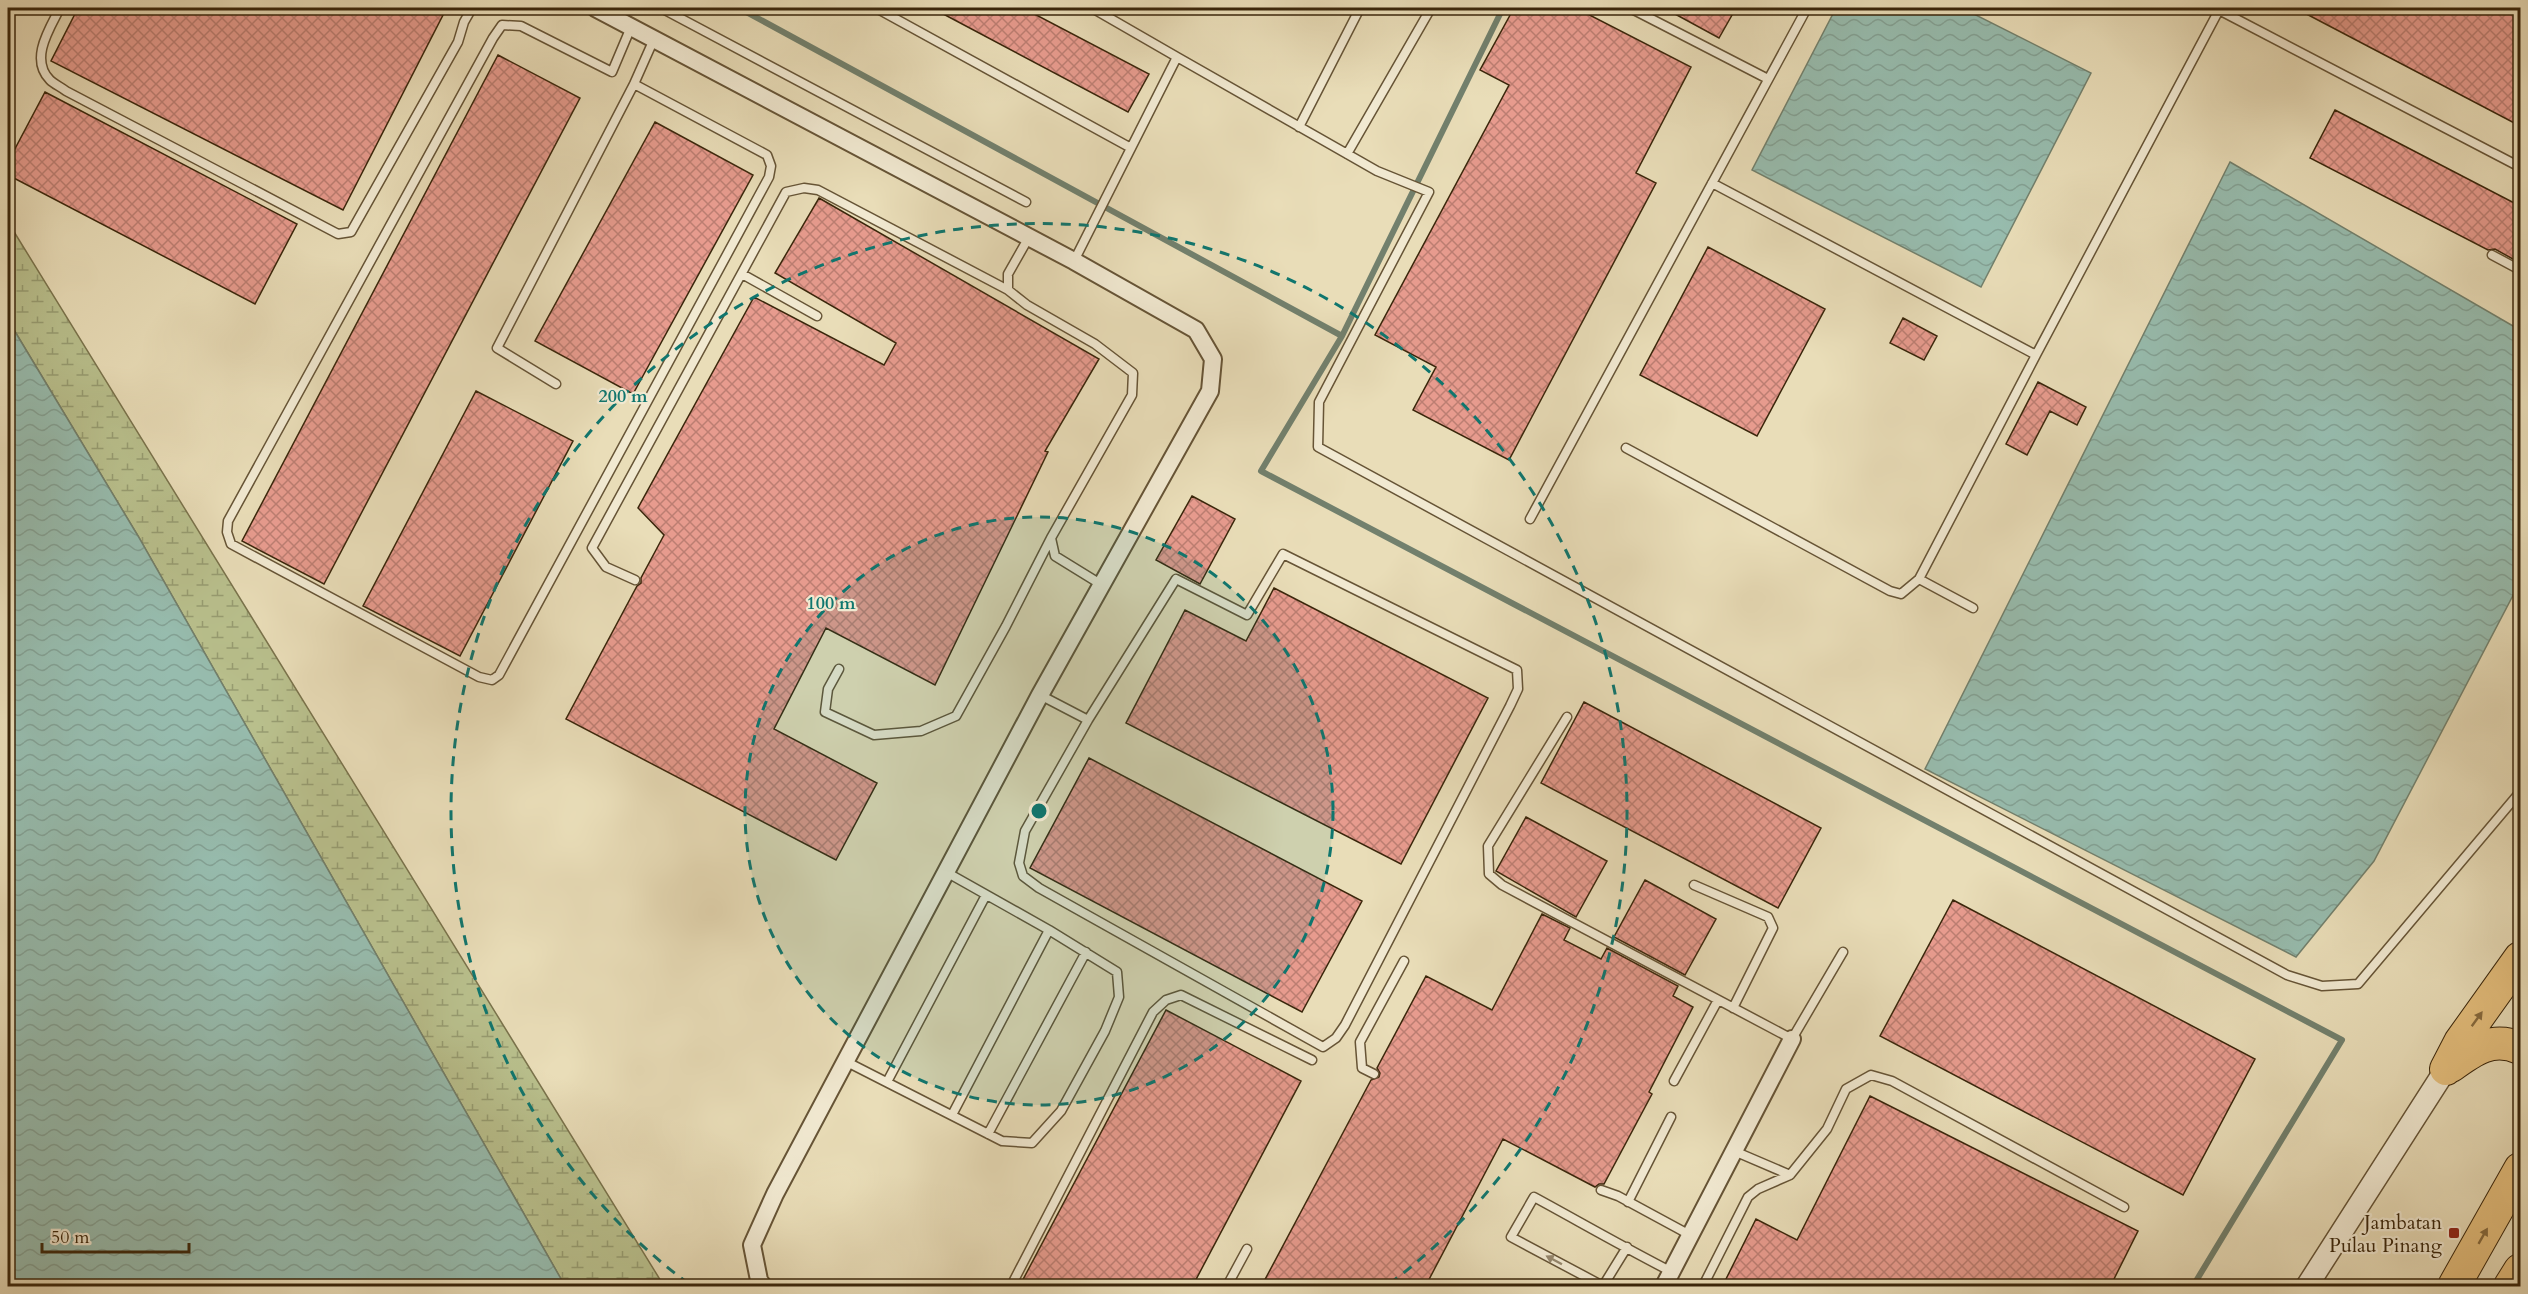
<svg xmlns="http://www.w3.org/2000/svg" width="2528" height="1294" font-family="Cardo,serif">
	<defs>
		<pattern id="wetland-marsh" width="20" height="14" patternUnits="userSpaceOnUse" patternTransform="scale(1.5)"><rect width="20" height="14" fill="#b9c08d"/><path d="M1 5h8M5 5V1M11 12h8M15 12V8" fill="none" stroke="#979c71"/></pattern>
		<pattern id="water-waves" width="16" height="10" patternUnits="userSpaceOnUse" patternTransform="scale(1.5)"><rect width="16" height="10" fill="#97bcae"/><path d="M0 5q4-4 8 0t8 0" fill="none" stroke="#83a194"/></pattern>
		<pattern id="building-cross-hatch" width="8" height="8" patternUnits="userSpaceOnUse" patternTransform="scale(1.5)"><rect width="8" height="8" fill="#e79b8e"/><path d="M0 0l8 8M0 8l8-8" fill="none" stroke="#bc7e72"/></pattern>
	</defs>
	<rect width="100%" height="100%" fill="#e9ddb8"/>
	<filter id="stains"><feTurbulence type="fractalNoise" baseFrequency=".00333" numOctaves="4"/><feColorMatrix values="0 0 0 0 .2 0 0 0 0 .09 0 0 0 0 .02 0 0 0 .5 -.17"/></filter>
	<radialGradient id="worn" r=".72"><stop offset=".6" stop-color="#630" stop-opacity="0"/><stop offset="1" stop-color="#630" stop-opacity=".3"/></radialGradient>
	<!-- wetland -->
	<path fill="url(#wetland-marsh)" stroke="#7a734c" stroke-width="1.5" d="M 8,222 L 664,1286 L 565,1286 L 138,536 L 8,320 Z"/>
	<!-- water -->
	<path fill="url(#water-waves)" stroke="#72806d" stroke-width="1.5" d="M 1836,8 L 1962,8 L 2091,73 L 1981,287 L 1752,170 Z
		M 2230,162 L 2520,330 L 2520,582 L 2374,861 L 2296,957 L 1925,769 Z
		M 8,320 L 138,536 L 565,1286 L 8,1286 Z"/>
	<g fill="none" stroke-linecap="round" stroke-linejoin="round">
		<!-- stream -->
		<path stroke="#72806d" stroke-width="6" d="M 739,8 L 1342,336 L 1261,471 L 2342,1040 L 2193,1286
			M 1342,336 L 1503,8"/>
	</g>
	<!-- building -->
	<path fill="url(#building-cross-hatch)" stroke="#3a260b" stroke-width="1.5" d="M 78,8 L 428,8 L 443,15 L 343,210 L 51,61 Z
		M 932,8 L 1023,8 L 1149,74 L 1128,112 Z
		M 1514,8 L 1576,8 L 1691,67 L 1636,173 L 1656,183 L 1509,460 L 1413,410 L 1436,367 L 1375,335 L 1509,85 L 1480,70 Z
		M 1664,8 L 1736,8 L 1719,38 Z
		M 2295,8 L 2520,8 L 2520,126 Z
		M 498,55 L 580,98 L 324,584 L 242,541 Z
		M 45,92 L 297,224 L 255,304 L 8,175 L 8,162 Z
		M 2335,110 L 2520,206 L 2520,263 L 2495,249 L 2488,250 L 2310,158 Z
		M 655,122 L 753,175 L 633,394 L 535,341 Z
		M 819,198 L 1099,359 L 1045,451 L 1048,452 L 935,685 L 826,628 L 774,729 L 877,783 L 836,860 L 566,719 L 637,586 L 641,583 L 641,578 L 664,535 L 638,508 L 754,297 L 884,365 L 896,343 L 775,273 Z
		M 1708,247 L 1825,309 L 1757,436 L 1640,375 Z
		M 1903,318 L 1937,336 L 1924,360 L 1890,343 Z
		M 2038,382 L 2086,407 L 2077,425 L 2050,411 L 2027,455 L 2006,444 Z
		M 476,391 L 573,441 L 460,656 L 363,606 Z
		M 1192,496 L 1235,519 L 1200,584 L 1156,560 Z
		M 1274,588 L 1488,698 L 1401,864 L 1126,723 L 1185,610 L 1246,641 Z
		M 1584,702 L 1821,828 L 1778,908 L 1541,783 Z
		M 1089,758 L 1362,901 L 1302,1012 L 1030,868 Z
		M 1526,817 L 1607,861 L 1576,917 L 1496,871 Z
		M 1645,880 L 1716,919 L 1685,975 L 1614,937 Z
		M 1953,900 L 2255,1059 L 2183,1195 L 1880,1036 Z
		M 1542,914 L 1570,928 L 1564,940 L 1601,959 L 1607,948 L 1678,986 L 1673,996 L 1693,1007 L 1649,1092 L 1652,1094 L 1604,1184 L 1599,1184 L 1595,1187 L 1503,1139 L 1425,1287 L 1261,1287 L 1371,1080 L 1379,1077 L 1380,1073 L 1377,1068 L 1426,976 L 1492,1010 Z
		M 1166,1010 L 1301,1081 L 1192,1287 L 1019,1287 Z
		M 1870,1096 L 2138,1231 L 2110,1287 L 1722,1287 L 1756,1219 L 1797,1240 Z"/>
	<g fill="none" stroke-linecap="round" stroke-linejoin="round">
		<defs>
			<path id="service" d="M 60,8 C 50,28 29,59 50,80 C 54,84 61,87 66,91 L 338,234 L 351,232 L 458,42 L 464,22 L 472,8
				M 661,8 L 1026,202
				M 876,8 L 1131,148
				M 1092,8 L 1177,57
				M 1630,8 L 1768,79
				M 2219,10 L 2520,167
				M 631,27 L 612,72 L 521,26 L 502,25 L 493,38 L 228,521 L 227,532 L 231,544 L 479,677 L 492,680 L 499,675 L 769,177 L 771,166 L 767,155 L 634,84
				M 1299,127 L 1360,8
				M 1347,154 L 1431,8
				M 1712,183 L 2036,355 L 1919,579 L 1973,608
				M 1029,237 L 1008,274 L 1008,290 L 1027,305 L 1095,344 L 1133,373 L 1132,395 L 1051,538 L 1055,556 L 1102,585
				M 2492,255 L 2520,270
				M 1074,261 L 1177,57 L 1377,171 L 1429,192 L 1319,402 L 1318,447 L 2287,975 L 2322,986 L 2358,984 L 2520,792
				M 742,274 L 817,316
				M 2036,355 L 2219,10 L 2213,8
				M 556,384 L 497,348 L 634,84 L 654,39
				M 1626,448 L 1890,591 L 1901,594 L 1919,579
				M 1530,519 L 1807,8
				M 1283,554 L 1517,670 L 1518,689 L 1510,706 L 1345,1025 L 1336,1038 L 1323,1047 L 1039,888 L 1023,876 L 1019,863 L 1025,831 L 1088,720 L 1176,579 L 1247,615 Z
				M 635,580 L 606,567 L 592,548 L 786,192 L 804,188 L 818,190 L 1008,290
				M 839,669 L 828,689 L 825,712 L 874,735 L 921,731 L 956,716 L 1006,626 L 1051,538
				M 1040,695 L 1088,720
				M 1567,717 L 1488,846 L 1489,874 L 1502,885 L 1792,1039 L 1843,952
				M 1694,885 L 1768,917 L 1773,928 L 1733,1008
				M 845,1061 L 1002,1141 L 1032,1143 L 1061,1111 L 1105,1031 L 1119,997 L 1117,972 L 1049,930 L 946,872
				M 1374,1074 L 1362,1068 L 1360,1042 L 1404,961
				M 1674,1081 L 1718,1000
				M 887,1082 L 986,895
				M 952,1115 L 1049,930
				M 988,1134 L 1086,952
				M 1734,1151 L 1790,1175 L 1827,1129 L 1846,1089 L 1871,1075 L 1892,1081 L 2124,1207
				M 1601,1190 L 1618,1196 L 1690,1235
				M 1628,1202 L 1671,1117
				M 1627,1247 L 1603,1286 L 1511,1237 L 1534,1197 C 1580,1222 1625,1248 1672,1272
				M 1011,1286 L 1153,1012 L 1166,1000 L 1181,995 L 1312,1060
				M 1227,1286 L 1247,1249
				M 1703,1286 L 1748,1197 L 1758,1189 L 1790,1175"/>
			<path id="minor" d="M 595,8 L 1074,261 L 1196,330 L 1213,359 L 1210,391 L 1040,695 L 775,1194 L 752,1245 L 759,1280 L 763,1286
				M 1664,1286 L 1792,1039"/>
			<path id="tertiary" d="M 2307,1286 L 2446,1069"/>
			<path id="motorway" d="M 2451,1066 C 2473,1050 2492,1036 2520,1048
				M 2446,1069 L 2460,1042 L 2520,958
				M 2454,1286 L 2520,1169
				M 2510,1286 L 2520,1270"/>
		</defs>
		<!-- service casing -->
		<use href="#service" stroke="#665436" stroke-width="11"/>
		<!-- minor casing -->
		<use href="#minor" stroke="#665436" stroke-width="20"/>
		<!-- tertiary casing -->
		<use href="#tertiary" stroke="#665436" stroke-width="24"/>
		<!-- motorway casing -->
		<use href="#motorway" stroke="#3a260b" stroke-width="34"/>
		<!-- service -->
		<use href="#service" stroke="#f1e9d1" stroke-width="8"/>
		<!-- minor -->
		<use href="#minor" stroke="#f1e9d1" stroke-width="16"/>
		<!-- tertiary -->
		<use href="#tertiary" stroke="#f1e9d1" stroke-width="21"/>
		<!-- motorway -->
		<use href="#motorway" stroke="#e4be7c" stroke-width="32"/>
	</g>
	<!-- one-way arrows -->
	<defs><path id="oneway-solid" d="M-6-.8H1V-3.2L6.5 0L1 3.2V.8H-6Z" transform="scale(1.5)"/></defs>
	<g fill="#866a3e">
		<use href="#oneway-solid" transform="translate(2477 1019) rotate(-54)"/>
		<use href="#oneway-solid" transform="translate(2483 1236) rotate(-60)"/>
	</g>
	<use fill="#96886e" href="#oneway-solid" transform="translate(1554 1260) rotate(-152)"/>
	<!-- distance rings -->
	<circle cx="1039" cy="811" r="294" fill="#0f766e" fill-opacity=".12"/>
	<g fill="none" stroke="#0f766e" stroke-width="3" stroke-dasharray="10 8">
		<circle cx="1039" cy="811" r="294"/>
		<path d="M689 1284A588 588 0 1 1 1389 1284"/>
	</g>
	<!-- markers -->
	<rect fill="#8f2418" stroke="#f1e9d1" stroke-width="2" x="2448" y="1227" width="12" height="12" rx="3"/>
	<g text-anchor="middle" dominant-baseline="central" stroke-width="4.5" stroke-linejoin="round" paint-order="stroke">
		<!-- poi labels -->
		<g font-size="20" fill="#3a260b" stroke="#f1e9d1" text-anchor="end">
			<text x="2442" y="1222">Jambatan<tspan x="2442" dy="23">Pulau Pinang</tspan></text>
		</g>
	</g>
	<circle cx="1039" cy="811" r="9" fill="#0f766e" stroke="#f1e9d1" stroke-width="3"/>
	<g font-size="18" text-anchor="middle" font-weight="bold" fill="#0f766e" stroke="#f1e9d1" stroke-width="4.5" stroke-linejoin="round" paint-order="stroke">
		<text x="623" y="402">200 m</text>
		<text x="831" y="609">100 m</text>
	</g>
	<!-- margin -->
	<rect width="2528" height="1294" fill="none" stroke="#e9ddb8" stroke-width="30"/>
	<rect x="9" y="9" width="2510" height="1276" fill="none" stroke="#3a260b" stroke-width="3"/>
	<rect x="15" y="15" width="2498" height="1264" fill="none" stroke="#3a260b" stroke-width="1.5"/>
	<!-- scale -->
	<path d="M42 1243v9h147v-9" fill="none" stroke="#3a260b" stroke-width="3"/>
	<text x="51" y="1243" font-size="18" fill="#3a260b" stroke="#f1e9d1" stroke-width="4.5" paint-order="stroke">50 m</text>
	<rect width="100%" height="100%" filter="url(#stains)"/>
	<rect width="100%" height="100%" fill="url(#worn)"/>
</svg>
